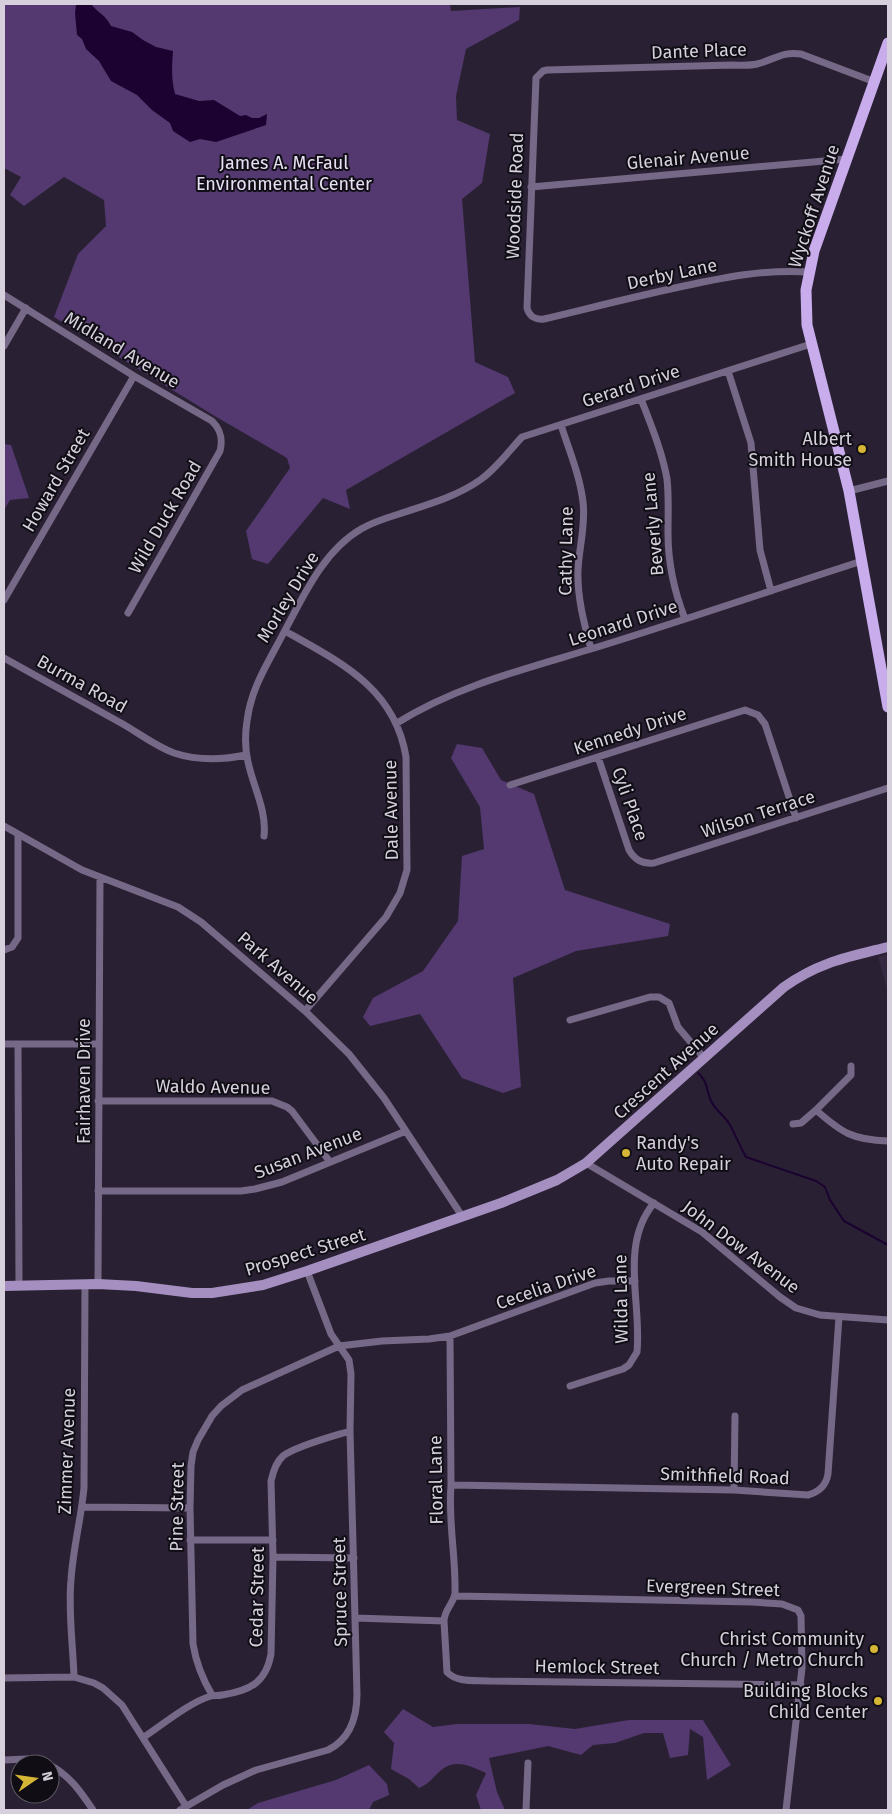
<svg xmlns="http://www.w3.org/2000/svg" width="892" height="1814" font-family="'Fira Sans',sans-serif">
	<rect width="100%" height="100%" fill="#292133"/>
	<!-- built -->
	<path fill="#342941" d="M 888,954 L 888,989 L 887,989 L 878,957 Z"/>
	<!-- green -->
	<path fill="#53396f" d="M 4,4 L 450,4 L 451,11 L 520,7 L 519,20 L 466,49 L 456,96 L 457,120 L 490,134 L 482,183 L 462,199 L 475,362 L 508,377 L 515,393 L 346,490 L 350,509 L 323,498 L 268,564 L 252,559 L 246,531 L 290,468 L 287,458 L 213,415 L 54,317 L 78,254 L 106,226 L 104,200 L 64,177 L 24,206 L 10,195 L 21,177 L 4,168 Z
		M 4,444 L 11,445 L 29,498 L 10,500 L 4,510 Z
		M 457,744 L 482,748 L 501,780 L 534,794 L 565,890 L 670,924 L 668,936 L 576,951 L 513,978 L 521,1087 L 503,1093 L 462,1078 L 420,1014 L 370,1026 L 363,1017 L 373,998 L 423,971 L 458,921 L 462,856 L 484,849 L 480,807 L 451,758 Z
		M 403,1709 L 433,1727 L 457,1724 L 529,1724 L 575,1729 L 629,1720 L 703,1720 L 731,1765 L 707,1780 L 703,1737 L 690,1729 L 688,1755 L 670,1758 L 663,1733 L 644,1733 L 615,1743 L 593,1745 L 581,1755 L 548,1746 L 489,1758 L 497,1792 L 505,1810 L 481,1810 L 476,1795 L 486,1773 C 473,1767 457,1759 444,1768 C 435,1774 430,1784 419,1788 L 409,1779 L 391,1769 L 394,1743 L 384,1732 Z
		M 369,1765 L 387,1784 L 389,1795 L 373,1802 L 369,1810 L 247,1810 L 258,1803 L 336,1780 Z"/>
	<!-- water -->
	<path fill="#1b0230" d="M 79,4 L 91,4 C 99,14 105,14 111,26 L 132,32 L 143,40 L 156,47 L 173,51 C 172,66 171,79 175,94 L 199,101 L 214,100 L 240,116 L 246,115 L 252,118 L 259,118 L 267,114 L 266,125 L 216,142 L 200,139 L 190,142 L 173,131 L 170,123 L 152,110 L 137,95 L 111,81 L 99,61 L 86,49 L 82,39 L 77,35 L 75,13 L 76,5 Z"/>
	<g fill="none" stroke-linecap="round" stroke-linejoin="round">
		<!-- stream -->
		<path stroke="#1b0230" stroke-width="2" d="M 698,1073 C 708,1081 706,1090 711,1101 C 716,1111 725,1116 730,1125 C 736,1136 740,1147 746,1157 L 816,1181 L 825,1187 L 830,1200 L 844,1221 L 888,1245"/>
		<!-- minor -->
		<path stroke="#766987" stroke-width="7" d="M 531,187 L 847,159
			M 809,272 C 766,269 726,277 684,286 C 637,296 590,308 544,319 C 535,320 529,316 527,308 L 536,78 L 543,71 L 547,70 L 732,65 C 741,65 749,66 757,64 C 774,60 782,51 801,54 L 875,82
			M 4,295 L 134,376 L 212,421 C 221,430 223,439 220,451 L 128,613
			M 4,346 L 26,308
			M 728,371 L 751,443 L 760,550 L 771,591
			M 641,399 C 651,425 662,451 667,479 C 669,497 668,515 668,533 C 668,562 674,591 685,619
			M 561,425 C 569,450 580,476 583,502 C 586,525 579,547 578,570 C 577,597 584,623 591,649
			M 849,491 L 888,481
			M 4,600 L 134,376
			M 285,631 C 340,662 395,688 406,757 L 407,870 L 400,893 L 386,917 L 305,1011
			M 4,658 C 43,680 82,701 121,723 C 139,733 155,746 174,753 C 198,761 222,760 246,755
			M 397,723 C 456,686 525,669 591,649 C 682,621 772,590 862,561
			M 598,757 L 629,850 C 635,860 642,864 654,863 L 888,788
			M 510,785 L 745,710 L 758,715 L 765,724 L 796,818
			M 4,826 L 82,870 L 178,907 L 201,922 L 305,1011 L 349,1054 L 384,1098 L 462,1216
			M 264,836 C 267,811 253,786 248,762 C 245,749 245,734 247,721 C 251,688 268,663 283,634 C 303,597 323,551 361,529 C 373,522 386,518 399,514 C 426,505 456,497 480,480 C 496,469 508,452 522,437 L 811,344
			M 4,950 L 12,947 L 18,938 L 18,835
			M 570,1020 L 650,997 L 659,997 L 669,1003 L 678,1027 L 704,1058
			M 4,1044 L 99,1044
			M 18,1044 L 19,1285
			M 98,1101 L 272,1101 L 287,1107 L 292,1111 L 330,1162
			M 816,1110 C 842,1133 853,1140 888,1141
			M 793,1124 L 801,1123 L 816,1110 L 851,1075 L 851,1066
			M 586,1163 L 702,1232 L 780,1297 L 796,1308 L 820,1315 L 888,1320
			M 98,1191 L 241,1191 L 255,1189 L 282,1182 L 406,1131
			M 98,1284 L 100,877
			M 450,1336 L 451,1485 C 448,1521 456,1557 455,1593 C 454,1603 444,1610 444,1621 L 447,1672 C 457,1683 475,1680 489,1681 L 801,1685
			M 570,1386 L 623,1369 L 629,1365 L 637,1352 C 642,1303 619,1245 654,1203
			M 451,1485 L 734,1490 L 808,1495 C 819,1492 826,1486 828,1474 L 839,1317
			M 734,1490 L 735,1416
			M 82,1507 L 190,1508
			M 190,1540 L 273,1540
			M 273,1557 L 354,1558
			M 455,1596 L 752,1602 L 782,1604 L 798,1610 L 801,1616 L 802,1668 L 786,1810
			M 356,1618 L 444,1621
			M 74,1677 C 73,1646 68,1610 71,1580 C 73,1549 81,1519 84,1488 L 85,1284
			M 4,1678 L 74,1677 L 94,1683 L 103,1688 L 122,1705 L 186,1806
			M 212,1695 C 202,1678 196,1663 193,1644 L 190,1508 L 191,1466 L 193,1452 L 198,1440 L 212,1416 L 221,1406 L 242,1390 L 339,1346 L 382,1341 L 429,1339 L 450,1336 L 595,1283 L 609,1281 L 635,1281
			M 144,1737 C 162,1725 190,1702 211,1696 C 214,1695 218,1696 222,1695 C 249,1691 266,1683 271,1654 L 273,1557 L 271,1481 C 273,1472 276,1462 283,1456 C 296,1446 334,1436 350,1431
			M 4,1760 L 27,1759 L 46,1764
			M 50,1765 C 70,1776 81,1792 93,1810
			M 180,1810 L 223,1785 L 256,1770 L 328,1750 C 350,1739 357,1718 357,1694 L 350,1431 L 351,1374 L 349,1360 L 331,1334 L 307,1271
			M 526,1810 L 528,1763"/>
		<!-- secondary -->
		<path stroke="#a48fc0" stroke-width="10" d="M 4,1286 L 98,1284 L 136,1286 L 192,1293 L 212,1293 L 263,1285 L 307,1271 L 501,1203 L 557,1180 L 586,1163 L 784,987 C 819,962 848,957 888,947"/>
		<!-- primary -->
		<path stroke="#c8aceb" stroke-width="11" d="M 888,43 L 814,251 L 806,290 L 807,325 L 849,491 L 888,707"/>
	</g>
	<!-- markers -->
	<g fill="#d5b535" stroke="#100d15" stroke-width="2">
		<circle cx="862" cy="449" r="5"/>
		<circle cx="626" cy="1153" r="5"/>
		<circle cx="874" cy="1649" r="5"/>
		<circle cx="878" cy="1701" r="5"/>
	</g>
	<g text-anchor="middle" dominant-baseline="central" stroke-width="4" stroke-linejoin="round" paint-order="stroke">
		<!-- street labels -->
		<g font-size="18" fill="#d5d0dc" stroke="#100d15">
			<text transform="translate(699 51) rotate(-2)">Dante Place</text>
			<text transform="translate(688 158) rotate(-5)">Glenair Avenue</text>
			<text transform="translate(515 196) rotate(-88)">Woodside Road</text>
			<text transform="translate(814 206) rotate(-72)">Wyckoff Avenue</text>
			<text transform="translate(672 274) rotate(-12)">Derby Lane</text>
			<text transform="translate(122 350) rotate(31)">Midland Avenue</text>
			<text transform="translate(631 386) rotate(-18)">Gerard Drive</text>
			<text transform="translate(56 480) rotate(-60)">Howard Street</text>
			<text transform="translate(165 517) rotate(-60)">Wild Duck Road</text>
			<text transform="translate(653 524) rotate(-95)">Beverly Lane</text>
			<text transform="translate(566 551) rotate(-89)">Cathy Lane</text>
			<text transform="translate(288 597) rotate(-59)">Morley Drive</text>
			<text transform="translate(623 623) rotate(-18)">Leonard Drive</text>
			<text transform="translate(82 684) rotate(29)">Burma Road</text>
			<text transform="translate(630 731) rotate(-18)">Kennedy Drive</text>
			<text transform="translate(630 804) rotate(71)">Cyli Place</text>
			<text transform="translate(391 810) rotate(-91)">Dale Avenue</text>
			<text transform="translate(758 814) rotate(-18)">Wilson Terrace</text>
			<text transform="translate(278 968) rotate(41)">Park Avenue</text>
			<text transform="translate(666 1071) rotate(-42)">Crescent Avenue</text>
			<text transform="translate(84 1081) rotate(-90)">Fairhaven Drive</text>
			<text transform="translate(213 1087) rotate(1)">Waldo Avenue</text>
			<text transform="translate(308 1153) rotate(-21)">Susan Avenue</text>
			<text transform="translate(741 1247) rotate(37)">John Dow Avenue</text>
			<text transform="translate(305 1252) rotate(-17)">Prospect Street</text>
			<text transform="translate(546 1287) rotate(-19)">Cecelia Drive</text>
			<text transform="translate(621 1299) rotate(-91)">Wilda Lane</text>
			<text transform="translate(67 1451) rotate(-88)">Zimmer Avenue</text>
			<text transform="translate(725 1476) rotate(2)">Smithfield Road</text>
			<text transform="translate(436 1480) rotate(-91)">Floral Lane</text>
			<text transform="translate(177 1507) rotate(-89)">Pine Street</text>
			<text transform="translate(713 1588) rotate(2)">Evergreen Street</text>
			<text transform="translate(340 1592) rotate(-91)">Spruce Street</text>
			<text transform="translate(257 1597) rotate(-89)">Cedar Street</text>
			<text transform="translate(597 1667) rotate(1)">Hemlock Street</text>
		</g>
		<!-- park labels -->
		<g font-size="18" fill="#e7dff3" stroke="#100d15">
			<text x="284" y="163">James A. McFaul<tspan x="284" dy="21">Environmental Center</tspan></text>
		</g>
		<!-- poi labels -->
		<g font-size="18" fill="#d5d0dc" stroke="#100d15" text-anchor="end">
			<text x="852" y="439">Albert<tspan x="852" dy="21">Smith House</tspan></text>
			<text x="636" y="1143" text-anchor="start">Randy's<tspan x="636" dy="21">Auto Repair</tspan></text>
			<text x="864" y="1639">Christ Community<tspan x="864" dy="21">Church / Metro Church</tspan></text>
			<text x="868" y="1691">Building Blocks<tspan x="868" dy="21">Child Center</tspan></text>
		</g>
	</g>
	<!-- border -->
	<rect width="892" height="1814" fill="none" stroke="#d5d0dc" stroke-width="10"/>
	<!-- north arrow -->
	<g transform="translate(35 1779) rotate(77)"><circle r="24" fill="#100d15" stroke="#5f5b65"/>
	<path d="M0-4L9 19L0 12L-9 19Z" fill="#d5b535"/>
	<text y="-8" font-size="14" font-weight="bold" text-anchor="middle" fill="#d5d0dc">N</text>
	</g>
</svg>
